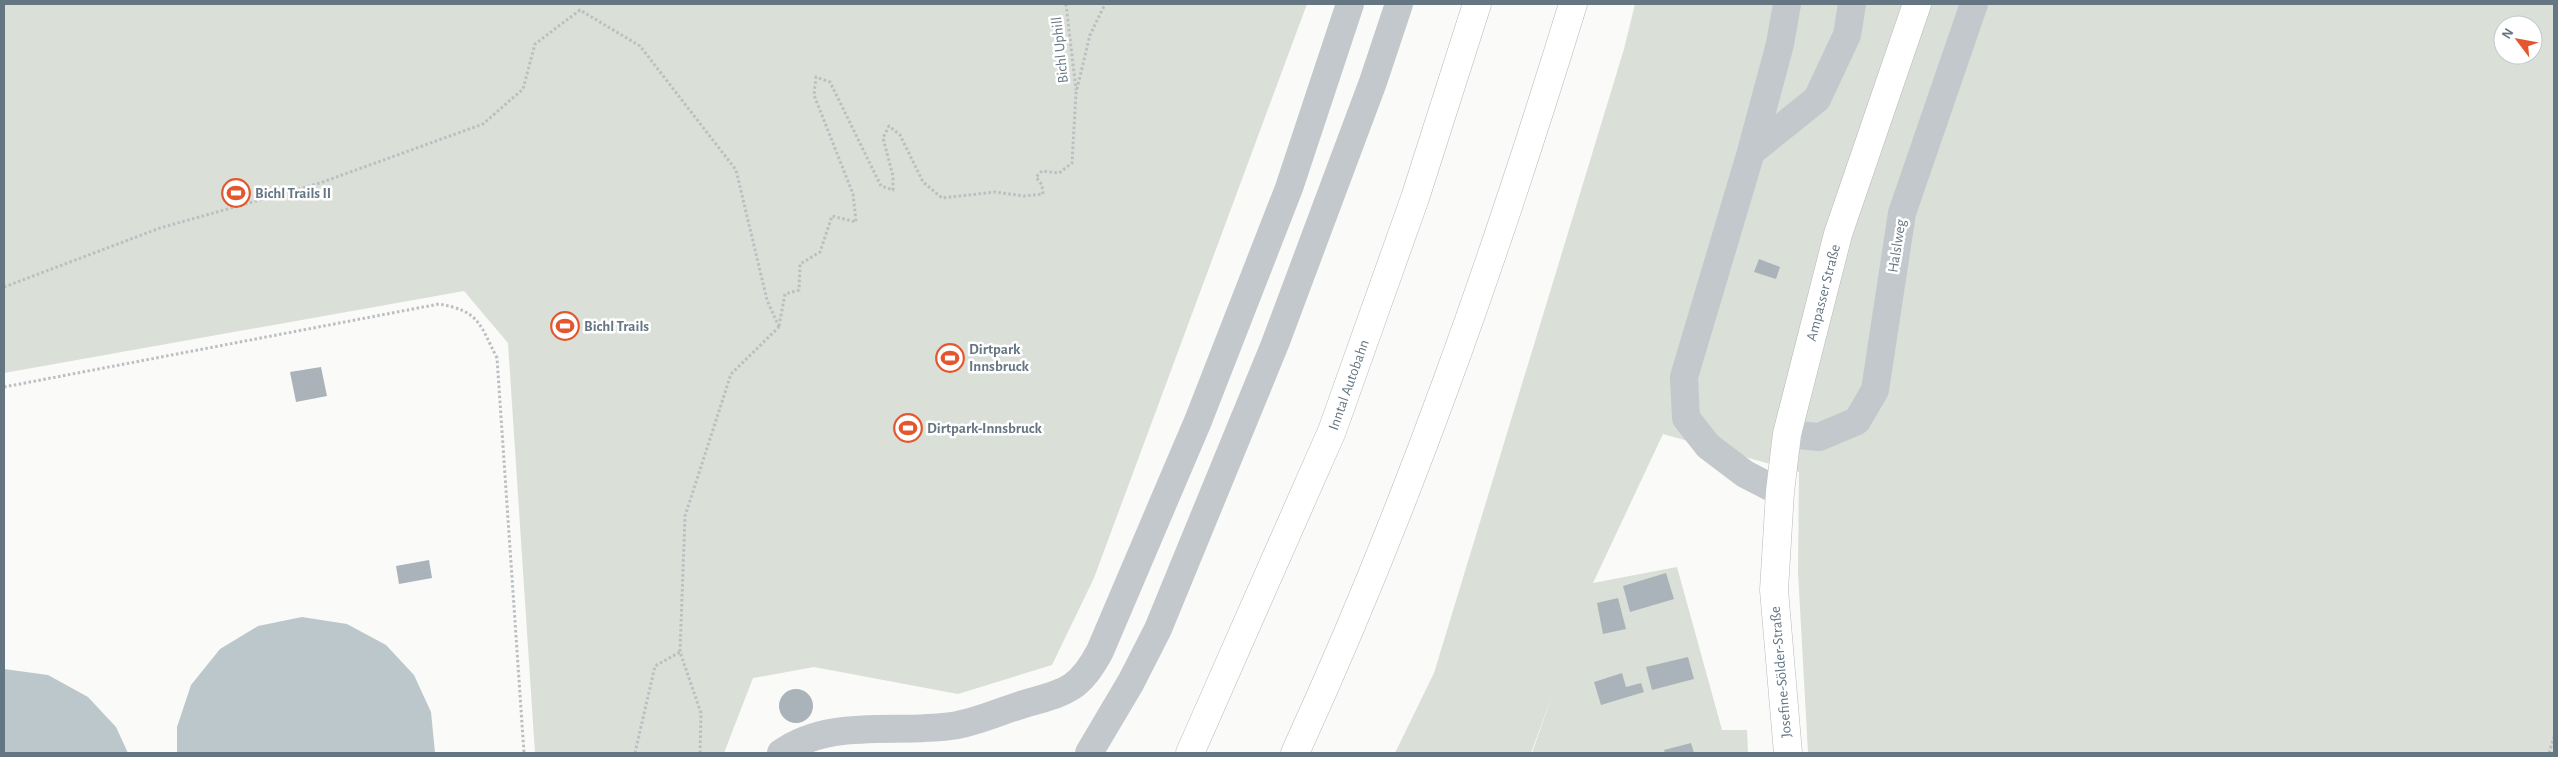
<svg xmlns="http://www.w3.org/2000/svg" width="2558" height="757" font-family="'Alegreya Sans',sans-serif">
	<rect width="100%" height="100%" fill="#fafaf8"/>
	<!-- green -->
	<path fill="#dadfd7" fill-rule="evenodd" d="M 4,4 L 1307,4 L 1094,578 L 1052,665 L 958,694 L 814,667 L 753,678 L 724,753 L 535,753 L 508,343 L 464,291 L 4,373 Z
		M 1635,4 L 2554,4 L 2554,753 L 1808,753 L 1798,572 L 1799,472 L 1663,434 L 1593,583 L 1677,567 L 1722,730 L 1747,730 L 1748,753 L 1532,753 L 1553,693 L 1531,753 L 1395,753 L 1434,673 L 1624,49 ZM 2503,25 L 2533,25 L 2533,55 L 2503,55 Z"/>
	<!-- water -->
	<path fill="#bbc7cb" d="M 302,617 L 347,624 L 386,645 L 414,675 L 431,712 L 435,753 L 177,753 L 177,727 L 191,685 L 220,649 L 258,626 Z
		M 4,669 L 48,675 L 88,697 L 116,727 L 128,753 L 4,753 Z"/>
	<!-- building -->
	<path fill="#aab3b9" d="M 1759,259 L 1780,267 L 1776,279 L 1754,272 Z
		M 321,367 L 327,396 L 296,402 L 290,372 Z
		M 429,560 L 432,578 L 399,584 L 396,566 Z
		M 1666,573 L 1674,599 L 1630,612 L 1623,586 Z
		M 1618,598 L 1626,629 L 1603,634 L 1597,603 Z
		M 1688,657 L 1694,679 L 1652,690 L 1646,667 Z
		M 1622,673 L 1626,687 L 1641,683 L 1644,692 L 1601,705 L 1594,682 Z
		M779 706a17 17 0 1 1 34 0a17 17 0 1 1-34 0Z
		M 1691,743 L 1694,753 L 1665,753 L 1664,750 Z"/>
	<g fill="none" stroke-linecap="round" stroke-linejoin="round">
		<defs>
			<g id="major">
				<path id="s1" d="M 1788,753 L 1774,590 L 1780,492 L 1787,434 L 1838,234 L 1917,4"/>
			</g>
			<g id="highway">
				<path id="s2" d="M 1190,753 L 1332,431 L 1415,198 L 1477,4"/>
				<path d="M 1295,753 C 1406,511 1495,258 1573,4"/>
			</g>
		</defs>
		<!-- major casing -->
		<use href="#major" stroke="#b5babe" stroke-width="29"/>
		<!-- highway casing -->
		<use href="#highway" stroke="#b4b9bd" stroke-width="29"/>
		<!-- path -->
		<path stroke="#bbbfc2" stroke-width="3" stroke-dasharray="2.5 2.5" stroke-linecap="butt" d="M 1066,4 L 1076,90
			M 4,287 L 160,228 L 320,183 L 483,124 L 523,89 L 535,44 L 580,10 L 640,46 L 736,170 L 767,300 L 779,327
			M 779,326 L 785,294 L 799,290 L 800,264 L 820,252 L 832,216 L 856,222 L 853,194 L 814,95 L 816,77 L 830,82 L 881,186 L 893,190 L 893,176 L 883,138 L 889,126 L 900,135 L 923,182 L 942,198 L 995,192 L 1024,196 L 1043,194 L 1042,185 L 1036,177 L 1042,171 L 1059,173 L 1072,163 L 1076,93 L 1090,35 L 1105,4
			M 4,387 L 439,304 C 480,311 480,325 497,358 L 524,753
			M 635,753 L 655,666 L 680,652
			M 700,753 L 701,713 L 680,652 L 685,516 L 731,374 L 779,327
			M 2549,753 L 2554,737"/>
		<!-- minor -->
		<path stroke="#c3c8cc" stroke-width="28" d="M 1751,152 L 1817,99 L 1847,35 L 1852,4
			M 1787,434 L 1819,437 L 1857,421 L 1875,390 L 1902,213 L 1974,4
			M 1780,492 L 1745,474 L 1708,446 L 1686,418 L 1684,377 L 1751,152 L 1780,44 L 1787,4
			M 781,753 C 830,718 894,734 951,726 C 975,723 1000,711 1024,704 C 1065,692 1079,691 1100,651 L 1198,421 L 1289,188 L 1350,4
			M 1089,753 L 1131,682 L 1158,629 L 1275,344 L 1373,82 L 1399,4"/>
		<!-- major -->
		<use href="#major" stroke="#fff" stroke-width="28"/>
		<!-- highway -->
		<use href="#highway" stroke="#fff" stroke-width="28"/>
	</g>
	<!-- icons -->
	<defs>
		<symbol id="stadium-ring" viewBox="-11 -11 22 22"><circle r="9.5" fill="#fff" stroke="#e4572e" stroke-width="1.5"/><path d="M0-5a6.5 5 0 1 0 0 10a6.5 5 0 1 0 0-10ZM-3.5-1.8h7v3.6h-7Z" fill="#e4572e"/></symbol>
	</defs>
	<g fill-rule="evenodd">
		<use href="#stadium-ring" x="220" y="177" width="32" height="32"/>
		<use href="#stadium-ring" x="549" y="310" width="32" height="32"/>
		<use href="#stadium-ring" x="934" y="342" width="32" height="32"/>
		<use href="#stadium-ring" x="892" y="412" width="32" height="32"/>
	</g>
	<g text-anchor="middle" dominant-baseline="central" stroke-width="5" stroke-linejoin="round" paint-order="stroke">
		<!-- street labels -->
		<g font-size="15" fill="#657683" stroke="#fff">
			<text transform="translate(1060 50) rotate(-96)">Bichl Uphill</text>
			<text transform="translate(1897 246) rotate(-81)">Halslweg</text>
			<text stroke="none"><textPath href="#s1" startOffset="466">Ampasser Straße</textPath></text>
			<text stroke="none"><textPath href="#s2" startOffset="401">Inntal Autobahn</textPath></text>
			<text transform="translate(1781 672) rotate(-95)">Josefine-Sölder-Straße</text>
		</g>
		<!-- poi labels -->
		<g font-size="15" font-weight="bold" fill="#657683" stroke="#fff" text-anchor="start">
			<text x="255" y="193">Bichl Trails II</text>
			<text x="584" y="326">Bichl Trails</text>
			<text x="969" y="349">Dirtpark<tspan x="969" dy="17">Innsbruck</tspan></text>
			<text x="927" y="428">Dirtpark-Innsbruck</text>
		</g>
	</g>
	<!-- border -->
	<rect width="2558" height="757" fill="none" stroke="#657683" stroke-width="10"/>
	<!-- north arrow -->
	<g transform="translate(2518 40) rotate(302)"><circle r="24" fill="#ffffff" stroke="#c1c8cd"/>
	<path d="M0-4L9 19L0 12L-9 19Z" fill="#e4572e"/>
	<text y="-8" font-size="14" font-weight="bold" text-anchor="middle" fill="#657683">N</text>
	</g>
</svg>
